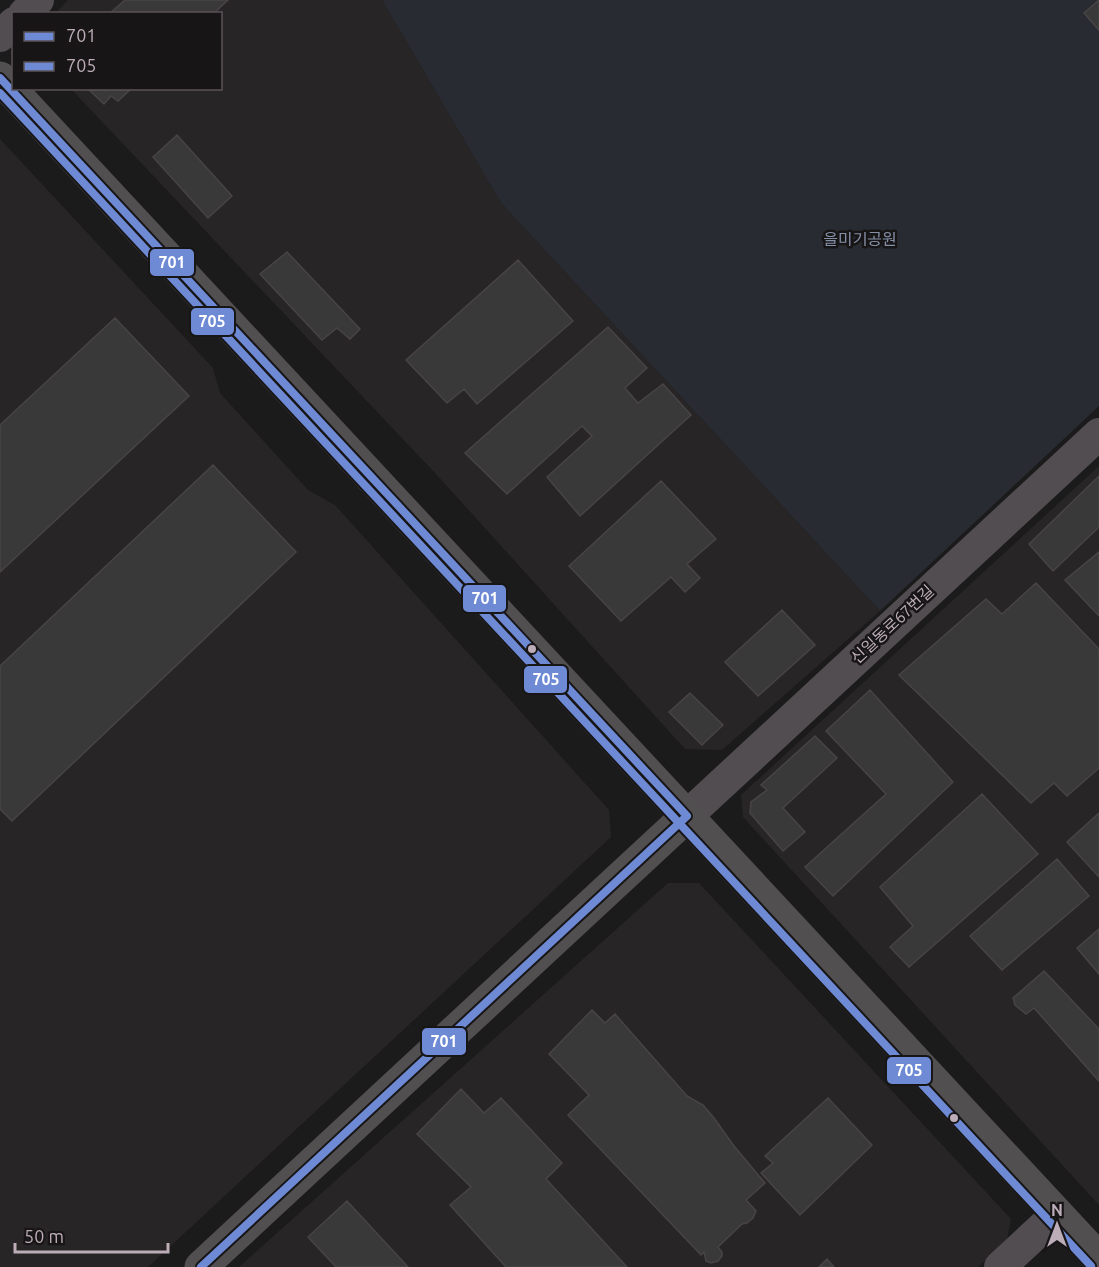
<svg xmlns="http://www.w3.org/2000/svg" width="1099" height="1267" font-family="Ubuntu,'Noto Sans KR',sans-serif">
	<rect width="100%" height="100%" fill="#1c1b1b"/>
	<!-- built -->
	<path fill="#282526" d="M 68,0 L 382,0 L 501,203 L 880,611 L 722,750 L 685,749 L 436,474 L 71,89 L 220,88 L 220,14 L 55,14 Z
		M 0,139 L 213,368 L 220,393 L 308,490 L 335,505 L 609,810 L 611,837 L 148,1267 L 0,1267 Z
		M 1099,466 L 1099,1205 L 743,817 L 741,795 Z
		M 668,883 L 699,883 L 1011,1219 L 1007,1240 L 978,1267 L 239,1267 Z"/>
	<!-- green -->
	<path fill="#282b31" d="M 382,0 L 1099,0 L 1099,406 L 880,611 L 501,203 Z"/>
	<!-- building -->
	<path fill="#3a393a" stroke="#484446" stroke-width="1.5" d="M 125,0 L 228,0 L 213,14 L 109,14 Z
		M 1099,0 L 1099,30 L 1084,13 Z
		M 87,88 L 132,88 L 118,101 L 111,96 L 104,104 Z
		M 177,135 L 232,196 L 208,218 L 153,157 Z
		M 287,252 L 360,329 L 350,339 L 337,328 L 322,340 L 260,274 Z
		M 518,260 L 573,321 L 477,404 L 464,389 L 447,403 L 406,360 Z
		M 115,318 L 189,396 L 0,572 L 0,425 Z
		M 608,327 L 647,368 L 625,388 L 638,403 L 663,384 L 691,415 L 580,516 L 547,477 L 592,436 L 582,426 L 507,494 L 465,453 Z
		M 213,465 L 296,552 L 12,821 L 0,809 L 0,666 Z
		M 1099,476 L 1099,527 L 1053,571 L 1029,544 Z
		M 661,481 L 716,539 L 687,564 L 700,578 L 685,592 L 671,577 L 621,621 L 569,566 Z
		M 1099,552 L 1099,616 L 1065,580 Z
		M 1036,583 L 1099,649 L 1099,768 L 1067,796 L 1054,783 L 1031,803 L 899,675 L 986,599 L 1002,614 Z
		M 782,610 L 815,645 L 758,696 L 725,662 Z
		M 870,690 L 953,782 L 833,896 L 805,867 L 886,794 L 826,731 Z
		M 690,693 L 723,725 L 702,745 L 669,712 Z
		M 815,736 L 837,758 L 783,808 L 805,832 L 783,851 L 750,813 L 751,802 L 767,790 L 761,785 Z
		M 982,794 L 1038,854 L 909,967 L 890,947 L 913,926 L 880,887 Z
		M 1099,813 L 1099,877 L 1067,842 Z
		M 1057,859 L 1089,896 L 1002,970 L 970,936 Z
		M 1099,929 L 1099,974 L 1077,948 Z
		M 1044,971 L 1099,1029 L 1099,1081 L 1034,1008 L 1026,1014 L 1015,1005 L 1013,998 Z
		M 592,1010 L 605,1023 L 615,1014 L 687,1096 L 703,1105 L 714,1118 L 734,1146 L 765,1183 L 746,1200 L 756,1211 L 753,1218 L 747,1223 L 742,1224 L 718,1247 L 722,1252 L 722,1256 L 718,1261 L 711,1263 L 706,1261 L 704,1252 L 701,1255 L 568,1115 L 589,1095 L 549,1054 Z
		M 461,1089 L 484,1113 L 501,1098 L 562,1163 L 546,1179 L 627,1267 L 506,1267 L 450,1205 L 471,1187 L 417,1134 Z
		M 828,1098 L 872,1145 L 800,1215 L 761,1173 L 773,1163 L 765,1156 Z
		M 347,1201 L 408,1267 L 336,1267 L 308,1237 Z
		M 827,1259 L 834,1267 L 819,1267 Z"/>
	<g fill="none" stroke-linecap="round" stroke-linejoin="round">
		<!-- minor -->
		<path stroke="#524d50" stroke-width="32" d="M 24,14 L 38,0
			M 0,36 L 14,23
			M 687,816 L 1099,434
			M 1000,1267 L 1057,1214"/>
		<!-- major -->
		<path stroke="#524f51" stroke-width="33" d="M 0,78 L 1099,1259
			M 201,1267 L 687,816"/>
		<defs>
			<path id="bus-1" d="M 0,78 L 687,816
				M 201,1267 L 687,816"/>
			<path id="bus-2" d="M 0,93 L 1091,1266"/>
		</defs>
		<!-- bus-1 casing -->
		<use href="#bus-1" stroke="#181516" stroke-width="12"/>
		<!-- bus-2 casing -->
		<use href="#bus-2" stroke="#181516" stroke-width="12"/>
		<!-- bus-1 -->
		<use href="#bus-1" stroke="#6e8ad4" stroke-width="8"/>
		<!-- bus-2 -->
		<use href="#bus-2" stroke="#6e8ad4" stroke-width="8"/>
	</g>
	<!-- markers -->
	<g fill="#bcadb8" stroke="#181516" stroke-width="2">
		<circle cx="532" cy="649" r="5"/>
		<circle cx="954" cy="1118" r="5"/>
	</g>
	<g text-anchor="middle" dominant-baseline="central" stroke-width="5" stroke-linejoin="round" paint-order="stroke">
		<!-- park labels -->
		<g font-size="16" fill="#8490a7" stroke="#181516">
			<text x="860" y="239">을미기공원</text>
		</g>
		<!-- street labels -->
		<g font-size="16" fill="#bcadb8" stroke="#181516">
			<text transform="translate(892 624) rotate(-43)">신일동로67번길</text>
		</g>
	</g>
	<g stroke="#181516" stroke-width="2">
		<rect x="149" y="248" width="46" height="29" rx="6" fill="#6e8ad4"/>
		<rect x="190" y="307" width="45" height="29" rx="6" fill="#6e8ad4"/>
		<rect x="462" y="584" width="45" height="29" rx="6" fill="#6e8ad4"/>
		<rect x="523" y="665" width="45" height="29" rx="6" fill="#6e8ad4"/>
		<rect x="421" y="1027" width="46" height="29" rx="6" fill="#6e8ad4"/>
		<rect x="886" y="1056" width="46" height="29" rx="6" fill="#6e8ad4"/>
	</g>
	<g font-size="16" text-anchor="middle" font-weight="bold" fill="#fff">
		<text x="172" y="268">701</text>
		<text x="212" y="327">705</text>
		<text x="485" y="604">701</text>
		<text x="546" y="685">705</text>
		<text x="444" y="1047">701</text>
		<text x="909" y="1076">705</text>
	</g>
	<!-- legend -->
	<rect x="12" y="12" width="210" height="78" fill="#181516" stroke="#5a5257" stroke-width="1.5"/>
	<rect x="24" y="32" width="30" height="9" fill="#6e8ad4" stroke="#5a5257" stroke-width="1.5"/>
	<text x="66" y="42" font-size="18" fill="#bcadb8">701</text>
	<rect x="24" y="62" width="30" height="9" fill="#6e8ad4" stroke="#5a5257" stroke-width="1.5"/>
	<text x="66" y="72" font-size="18" fill="#bcadb8">705</text>
	<!-- north arrow -->
	<g transform="translate(1057 1225)" stroke="#181516" stroke-width="4.5" paint-order="stroke">
	<path d="M0-4.5L10 22L0 15L-10 22Z" fill="#bcadb8"/>
	<text y="-9" font-size="16" font-weight="bold" text-anchor="middle" fill="#bcadb8">N</text>
	</g>
	<!-- scale -->
	<path d="M15 1243v9h153v-9" fill="none" stroke="#bcadb8" stroke-width="3"/>
	<text x="24" y="1243" font-size="18" fill="#bcadb8" stroke="#181516" stroke-width="4.5" paint-order="stroke">50 m</text>
</svg>
